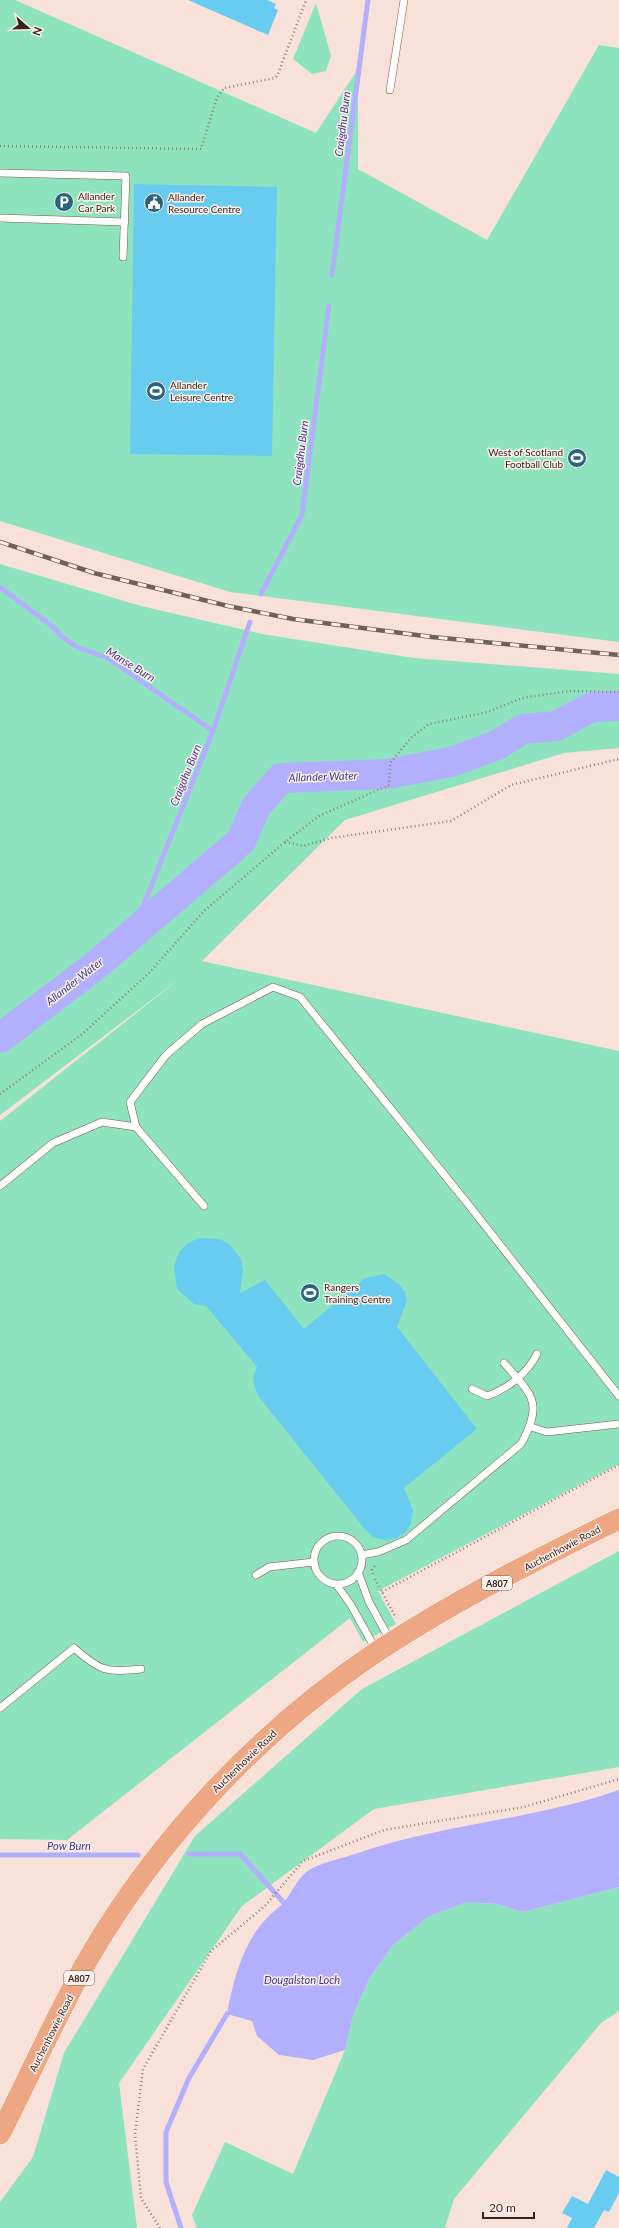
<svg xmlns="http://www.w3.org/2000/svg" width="619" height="2228" font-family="Lato,sans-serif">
	<rect width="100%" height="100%" fill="#f7e1d8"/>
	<!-- green -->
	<path fill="#8de3bd" d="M 0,0 L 15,0 L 316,133 L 358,69 L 358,169 L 487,240 L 599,45 L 619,48 L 619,642 L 230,592 L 0,521 Z
		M 316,3 L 331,56 L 326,71 L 312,74 L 293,59 Z
		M 0,564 L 141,606 L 262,634 L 414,658 L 619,674 L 619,748 L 564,753 L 345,820 L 202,961 L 619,1051 L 619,1464 L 378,1591 L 396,1624 L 363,1642 L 350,1618 L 67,1840 L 0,1839 L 0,1121 L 183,976 L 0,1115 Z
		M 619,1551 L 619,1767 L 374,1809 L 242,1906 L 119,2083 L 137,2228 L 0,2228 L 0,2202 L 33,2157 L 64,2053 L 195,1836 L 362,1689 Z
		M 619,1887 L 619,2011 L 601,2023 L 454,2199 L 445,2228 L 197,2228 L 192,2215 L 225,2142 L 293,2174 L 345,2050 L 354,2013 L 369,1979 L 394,1944 L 428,1917 L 467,1902 L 497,1904 L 523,1912 Z"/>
	<!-- water -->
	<path fill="#b2b0fc" d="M 619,1790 L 619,1887 L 523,1912 L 497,1904 L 467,1902 L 428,1917 L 394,1944 L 369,1979 L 354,2013 L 345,2050 L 313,2060 L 279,2055 L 257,2036 L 252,2021 L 227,2014 C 233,1982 242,1945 265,1920 C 271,1913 279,1908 285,1901 C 292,1892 299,1876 309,1870 C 317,1864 343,1858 355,1854 C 441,1824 533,1820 619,1790 Z"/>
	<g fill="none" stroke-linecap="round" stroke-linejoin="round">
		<!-- stream -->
		<path stroke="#b2b0fc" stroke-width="5" d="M 332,275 L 368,0
			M 0,587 L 52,626 L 62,637 L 79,648 L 108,658 L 213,731
			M 261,594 L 302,515 L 329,306
			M 132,934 L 213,731 L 250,622
			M 189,1854 L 240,1854 L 284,1903
			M 0,1855 L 138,1855
			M 181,2228 L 166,2182 L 166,2132 L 189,2078 L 227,2014"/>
		<!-- river -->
		<path stroke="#b2b0fc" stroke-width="30" d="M 0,1038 L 95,966 L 241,841 L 256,807 L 281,778 L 388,774 L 451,762 L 497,745 L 523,729 L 556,726 L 592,707 L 619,706"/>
	</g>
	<!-- building -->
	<path fill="#68ccf1" d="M 188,0 L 267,0 L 276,4 L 274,8 L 278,10 L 268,35 Z
		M 134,184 L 277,187 L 272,456 L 130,454 Z
		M 199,1238 L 220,1239 L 229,1244 L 241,1259 L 243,1270 L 240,1293 L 265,1280 L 304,1329 L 365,1278 L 384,1274 L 399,1284 L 405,1292 L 407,1301 L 397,1327 L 477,1429 L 404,1488 L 413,1510 L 411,1523 L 405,1533 L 396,1538 L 384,1540 L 373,1537 L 364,1528 L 259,1397 L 255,1388 L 253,1378 L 257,1367 L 206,1306 L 194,1304 L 177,1289 L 174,1266 L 179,1252 L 188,1243 Z
		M 606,2170 L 619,2177 L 619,2193 L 609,2212 L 604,2210 L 594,2228 L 567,2228 L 572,2218 L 562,2213 L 572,2196 L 588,2204 Z"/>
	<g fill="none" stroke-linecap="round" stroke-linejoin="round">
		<defs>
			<path id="service" d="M 390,90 L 404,0
				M 0,173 L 126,176 L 123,257
				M 0,218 L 125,222
				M 136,1127 L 204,1206
				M 0,1186 L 53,1143 L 102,1122 L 136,1127 L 130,1102 L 166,1055 L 202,1024 L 273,987 L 300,997 L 464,1199 L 619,1396
				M 472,1389 L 487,1396 C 507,1389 527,1374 537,1354
				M 531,1427 L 547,1432 L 619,1424
				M314 1560a24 24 0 1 1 48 0a24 24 0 1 1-48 0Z
				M 361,1555 L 378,1552 L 406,1540 L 521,1444 C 544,1402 532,1395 504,1363
				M 358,1572 L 369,1602 L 390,1640
				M 256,1575 L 269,1567 L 314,1562
				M 336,1584 L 351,1605 L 376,1650
				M 0,1708 L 74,1648 C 100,1671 107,1673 141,1669"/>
			<path id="primary" d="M 0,2134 C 29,2077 56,2016 87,1961 C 158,1838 260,1730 378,1651 C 454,1601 537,1559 619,1519"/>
		</defs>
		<!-- service casing -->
		<use href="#service" stroke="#835541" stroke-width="8"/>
		<!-- primary casing -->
		<use href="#primary" stroke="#fff" stroke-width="22"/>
		<!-- path -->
		<path stroke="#958178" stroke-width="2.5" stroke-dasharray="1 3" stroke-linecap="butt" d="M 0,146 L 201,149 L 217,98 L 224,88 L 275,78 L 278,74 L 306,0
			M 285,842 L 303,846 L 331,838 L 451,821 L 511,785 L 619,759
			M 0,1094 L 81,1035 L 148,974 L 204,911 L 285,842 L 319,816 L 389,785 L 390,763 L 412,737 L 429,724 L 488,712 L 522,698 L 569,691 L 619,692
			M 373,1574 L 372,1570 L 376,1564
			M 375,1579 L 396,1618
			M 382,1592 L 619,1465
			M 160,2228 L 141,2198 L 135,2134 L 143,2069 L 211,1951 L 265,1906 L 303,1861 L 384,1830 L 524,1807 L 619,1779"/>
		<!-- service -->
		<use href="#service" stroke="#fff" stroke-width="7"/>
		<!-- primary -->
		<use href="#primary" stroke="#eea783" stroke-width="21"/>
		<defs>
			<path id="rail" d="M 0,542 L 94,573 L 228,606 L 293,619 L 432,637 L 619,655"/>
		</defs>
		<!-- rail casing -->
		<use href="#rail" stroke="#735f56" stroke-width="4.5"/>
		<!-- rail -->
		<use href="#rail" stroke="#fcf1ec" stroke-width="3" stroke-dasharray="9" stroke-linecap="butt"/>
	</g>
	<!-- icons -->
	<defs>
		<symbol id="parking-disc" viewBox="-11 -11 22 22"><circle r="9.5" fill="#26657b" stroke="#fcf1ec"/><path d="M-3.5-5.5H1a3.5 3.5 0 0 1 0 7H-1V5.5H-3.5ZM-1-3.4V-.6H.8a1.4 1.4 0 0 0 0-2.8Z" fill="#fff"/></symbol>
		<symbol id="civic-disc" viewBox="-11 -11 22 22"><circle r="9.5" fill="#26657b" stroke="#fcf1ec"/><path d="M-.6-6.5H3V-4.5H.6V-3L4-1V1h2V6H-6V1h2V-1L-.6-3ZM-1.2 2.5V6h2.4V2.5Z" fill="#fff"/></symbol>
		<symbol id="stadium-disc" viewBox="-11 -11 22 22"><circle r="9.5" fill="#26657b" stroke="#fcf1ec"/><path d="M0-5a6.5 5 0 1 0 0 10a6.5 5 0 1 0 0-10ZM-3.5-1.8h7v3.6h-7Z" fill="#fff"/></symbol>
	</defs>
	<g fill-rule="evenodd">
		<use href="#parking-disc" x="53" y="191" width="22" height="22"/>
		<use href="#civic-disc" x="143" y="192" width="22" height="22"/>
		<use href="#stadium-disc" x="145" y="380" width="22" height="22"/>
		<use href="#stadium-disc" x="566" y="447" width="22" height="22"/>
		<use href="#stadium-disc" x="299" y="1282" width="22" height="22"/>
	</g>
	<g text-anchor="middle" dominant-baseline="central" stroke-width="3" stroke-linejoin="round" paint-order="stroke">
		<!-- shield labels -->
		<g fill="#fcf1ec" stroke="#72625a" stroke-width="1">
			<rect x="482" y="1576" width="30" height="14" rx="3"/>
			<rect x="64" y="1971" width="30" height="14" rx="3"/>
		</g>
		<g font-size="9" font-weight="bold" fill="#37241b">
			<text x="497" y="1583">A807</text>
			<text x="79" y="1978">A807</text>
		</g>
		<!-- poi labels -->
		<g font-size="10" fill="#37241b" stroke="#fcf1ec" text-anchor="start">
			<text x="78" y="196">Allander<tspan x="78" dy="12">Car Park</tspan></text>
			<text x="168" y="197">Allander<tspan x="168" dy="12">Resource Centre</tspan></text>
			<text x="170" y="385">Allander<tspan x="170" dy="12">Leisure Centre</tspan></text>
			<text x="563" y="452" text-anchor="end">West of Scotland<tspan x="563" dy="12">Football Club</tspan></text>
			<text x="324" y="1287">Rangers<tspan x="324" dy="12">Training Centre</tspan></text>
		</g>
		<!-- street labels -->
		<g font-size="10" fill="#37241b" stroke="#fcf1ec">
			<text transform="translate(562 1548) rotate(-28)">Auchenhowie Road</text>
			<text transform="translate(244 1761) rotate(-44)">Auchenhowie Road</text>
			<text transform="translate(51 2033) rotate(-63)">Auchenhowie Road</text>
		</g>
		<!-- water labels -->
		<g font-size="11" font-style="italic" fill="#40348a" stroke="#fcf1ec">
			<text transform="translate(342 124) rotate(-83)">Craigdhu Burn</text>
			<text transform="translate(300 453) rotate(-83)">Craigdhu Burn</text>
			<text transform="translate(131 664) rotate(32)">Manse Burn</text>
			<text transform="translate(185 775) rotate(-68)">Craigdhu Burn</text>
			<text transform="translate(323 776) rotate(-2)">Allander Water</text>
			<text transform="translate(74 981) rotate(-38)">Allander Water</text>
			<text x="69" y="1845">Pow Burn</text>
			<text x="302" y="1979">Dougalston Loch</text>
		</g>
	</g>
	<!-- north arrow -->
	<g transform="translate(28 28) rotate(110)" stroke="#fcf1ec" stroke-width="3" paint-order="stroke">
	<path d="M0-3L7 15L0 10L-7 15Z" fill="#37241b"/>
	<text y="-6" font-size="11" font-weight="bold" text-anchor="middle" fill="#37241b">N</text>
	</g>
	<!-- scale -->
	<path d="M483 2212v6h51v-6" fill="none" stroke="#37241b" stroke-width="2"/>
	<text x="489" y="2212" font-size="12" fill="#37241b" stroke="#fcf1ec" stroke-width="3" paint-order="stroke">20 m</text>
</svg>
